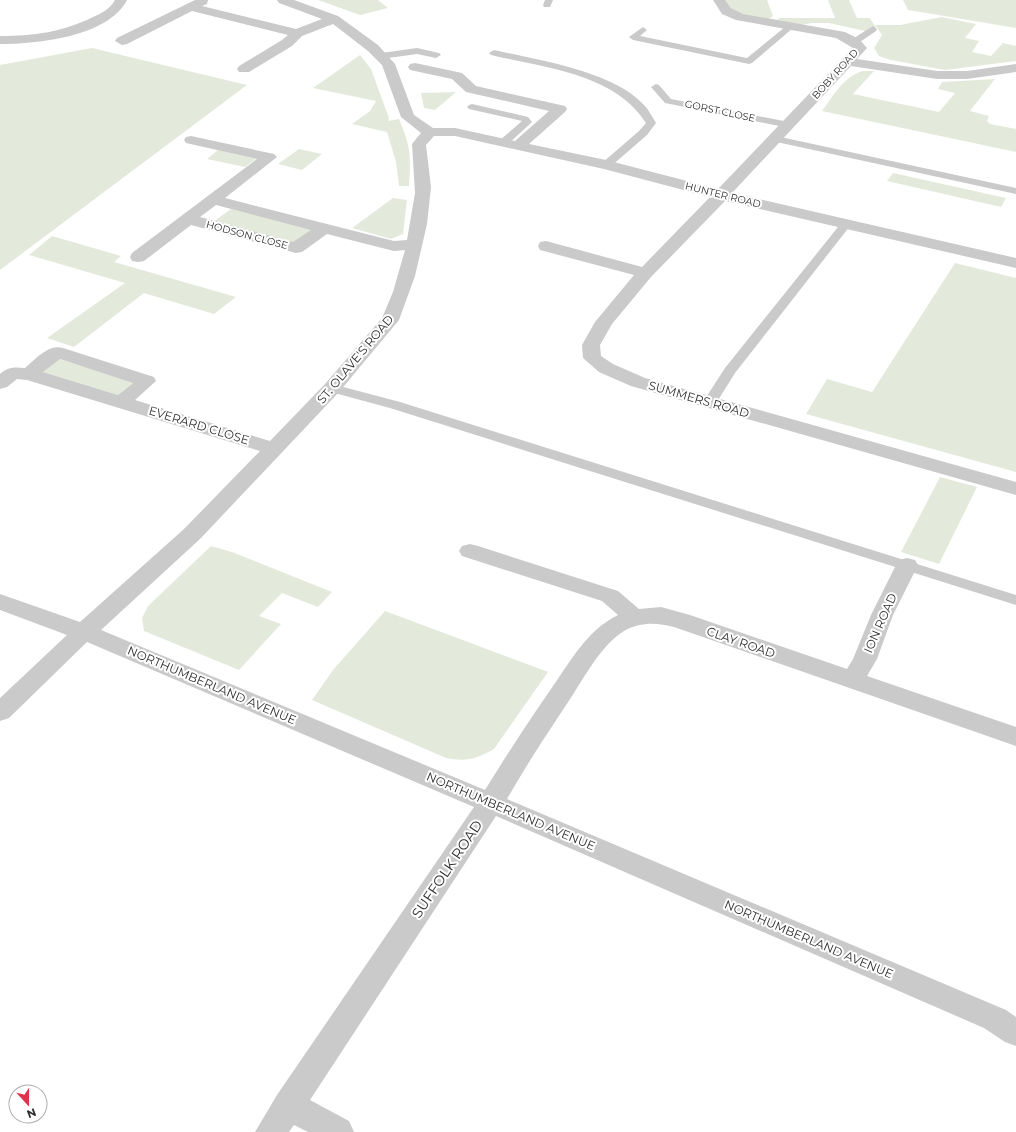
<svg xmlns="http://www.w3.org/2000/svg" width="1016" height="1132" font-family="Montserrat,sans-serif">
	<rect width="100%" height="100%" fill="#fff"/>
	<!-- green -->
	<path fill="#e4eadb" d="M 318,0 L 378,0 L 388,8 L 360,15 Z
		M 725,0 L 767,0 L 773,16 L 769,19 C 752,17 734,16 725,0 Z
		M 828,0 L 849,0 L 857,18 L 870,18 L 876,28 L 865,31 L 829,23 L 812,23 L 801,25 L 777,21 L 779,18 L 835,18 Z
		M 903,0 L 1016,0 L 1016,28 L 908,10 Z
		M 942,17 L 976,24 L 965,38 L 979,41 L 972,52 L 991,56 L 1003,43 L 1016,46 L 1016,61 L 945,70 L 891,60 L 879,56 L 874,48 L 882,35 L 875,25 L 900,25 Z
		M 92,48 L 247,85 L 0,270 L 0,65 Z
		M 360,55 L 371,69 L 389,118 L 388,121 L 399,119 C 411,147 411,156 409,186 L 399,186 L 396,162 L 387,132 L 352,124 L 370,111 L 376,101 L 313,88 Z
		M 863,71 L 874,71 L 853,94 L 939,112 L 955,93 L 938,89 L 942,82 L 995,79 L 970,111 L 989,116 L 987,121 L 990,124 L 1016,129 L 1016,152 L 822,111 C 833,96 844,76 863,71 Z
		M 456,92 L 435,110 L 424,108 L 421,93 Z
		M 299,149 L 322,154 L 302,170 L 278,164 Z
		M 218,150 L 256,159 L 245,167 L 207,159 Z
		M 893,173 L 1006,198 L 1001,207 L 887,181 Z
		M 393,198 L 407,200 L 403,234 L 391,239 L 352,228 Z
		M 231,209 L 313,229 L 296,244 L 213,222 Z
		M 52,236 L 121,256 L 114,262 L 236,297 L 214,314 L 144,293 L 74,347 L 47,338 L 125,283 L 29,255 Z
		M 955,263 L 1016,278 L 1016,472 L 806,414 L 827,379 L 872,392 Z
		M 59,359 L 134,382 L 118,395 L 43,372 Z
		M 940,477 L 977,487 L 939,564 L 901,552 Z
		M 211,546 L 232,552 L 332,592 L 318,607 L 282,593 L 259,616 L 281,624 L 239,670 L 144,631 L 142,618 L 148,606 Z
		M 385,611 L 548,672 L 494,749 C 476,759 467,762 446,758 L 312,700 L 333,670 Z"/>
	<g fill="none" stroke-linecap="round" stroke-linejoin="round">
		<!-- lane -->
		<path fill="#cacaca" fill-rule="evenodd" d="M 545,0 L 553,0 L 550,7 L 544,7 L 543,5 Z
			M 790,23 L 793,24 L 793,28 L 752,63 L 749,64 L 633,40 L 629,37 L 643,27 L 647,30 L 640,36 L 747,58 Z
			M 873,26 L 877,29 L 876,31 L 857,44 L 851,44 L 851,40 Z
			M 417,48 L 439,53 L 441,55 L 436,58 L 417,54 L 381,59 L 376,56 L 381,53 Z
			M 494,50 C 538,60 613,71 644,105 C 649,110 652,117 656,123 L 647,135 L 610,167 L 602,167 L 601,165 L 602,163 L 639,131 L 646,123 C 614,73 544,68 491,55 L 489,53 Z
			M 656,84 L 659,85 L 671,99 L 789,122 L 794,125 L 789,128 L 665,103 L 651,87 Z
			M 472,104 L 528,117 L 532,122 L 507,145 L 499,145 L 498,143 L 499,141 L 522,121 L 469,109 L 467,107 L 469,105 Z
			M 776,136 L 1016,188 L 1016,194 L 772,141 L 771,139 L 772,137 Z
			M 846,221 L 852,224 L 850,226 L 735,373 L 715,405 L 705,405 L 703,402 L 725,368 L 842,222 Z
			M 332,384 L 400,402 L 1016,595 L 1016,605 L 390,408 L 327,391 L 326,388 L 327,385 Z"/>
		<!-- street -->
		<path fill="#cacaca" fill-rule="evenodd" d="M 115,0 L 127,0 C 108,37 37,44 0,44 L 0,36 C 34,36 63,32 93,17 C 102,13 110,9 115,0 Z
			M 195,0 L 208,0 L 207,4 L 202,6 L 296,29 L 322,19 L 279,3 L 277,0 L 294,0 L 338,16 L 378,45 L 395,64 L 414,115 L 433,128 L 455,128 L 515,141 L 549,111 L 466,92 L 452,79 L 410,70 L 408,67 L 410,64 L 415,63 L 462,73 L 476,86 L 565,106 L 567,109 L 565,112 L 529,144 L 606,160 L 718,189 L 853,48 L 836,38 L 736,20 L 722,14 L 713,0 L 725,0 L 731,8 L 743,14 L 845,32 L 859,39 L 867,48 L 857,59 L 937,71 L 967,71 L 1016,64 L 1016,72 L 967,79 L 937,79 L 851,66 L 732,193 L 1016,258 L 1016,268 L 725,201 L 651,277 L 612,324 L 600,345 L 601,356 L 613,364 L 645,378 L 1016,482 L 1016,495 L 631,386 L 599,372 L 583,358 L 582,345 L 595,322 L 634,275 L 540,250 L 538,246 L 540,242 L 546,241 L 642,267 L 710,197 L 604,169 L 455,136 L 434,136 L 426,145 L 431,187 L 427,224 L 415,276 L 399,320 L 339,392 L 200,539 L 101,630 L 485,790 C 506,756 528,722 551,689 C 570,662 587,630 618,615 L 602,601 L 462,556 L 459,551 L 462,546 L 470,544 L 478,546 L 618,591 L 639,609 L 661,607 L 690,615 L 847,669 L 853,659 L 871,615 L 896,565 L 899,560 L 907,558 L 915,560 L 918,565 L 893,615 L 877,659 L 867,676 L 1016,727 L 1016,746 L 674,627 C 657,622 639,622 624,631 C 602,645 588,671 574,693 C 551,728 528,762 507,799 L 1006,1010 L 1016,1017 L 1016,1046 L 1005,1042 L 984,1028 L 496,816 L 310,1100 L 349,1121 L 354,1132 L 308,1132 L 294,1125 L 289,1132 L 255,1132 L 277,1095 L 474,807 L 87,642 L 9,718 L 0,721 L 0,698 L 67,635 L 0,610 L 0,594 L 80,622 L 184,529 L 260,451 L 27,380 L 17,379 L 7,387 L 0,389 L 0,374 C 8,367 14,367 25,368 C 36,359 48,344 63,348 L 154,377 L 156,381 L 135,400 L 270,441 L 325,384 L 382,318 L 393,292 L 405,250 L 394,251 L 327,234 L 302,252 L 296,253 L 191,225 L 144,261 L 138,262 L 132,261 L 130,257 L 132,253 L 257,159 L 186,143 L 184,140 L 186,137 L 191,136 L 274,154 L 277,157 L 225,198 L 394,241 L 407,240 L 415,193 L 412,144 L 421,133 L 401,117 L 382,65 L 368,51 L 333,24 L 302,36 L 292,46 L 249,72 L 239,72 L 237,69 L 239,66 L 282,40 L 288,35 L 192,11 L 127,44 L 122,45 L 115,41 L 117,38 ZM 216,205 L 311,230 L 293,242 L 200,217 ZM 60,359 L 133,383 L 118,395 L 43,372 Z"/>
	</g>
	<g text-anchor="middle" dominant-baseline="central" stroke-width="4" stroke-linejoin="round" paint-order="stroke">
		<!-- far-street labels -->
		<g font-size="10" fill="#2d2d2d" stroke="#fff">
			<text transform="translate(835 74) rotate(-48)">BOBY ROAD</text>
			<text transform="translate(720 111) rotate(12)">GORST CLOSE</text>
			<text transform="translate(723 195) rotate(14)">HUNTER ROAD</text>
			<text transform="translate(247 235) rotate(15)">HODSON CLOSE</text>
		</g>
		<!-- street labels -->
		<g font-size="12" fill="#2d2d2d" stroke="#fff">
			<text transform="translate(355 359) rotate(-50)">ST. OLAVE'S ROAD</text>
			<text transform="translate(699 399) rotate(16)">SUMMERS ROAD</text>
			<text transform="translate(199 425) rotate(17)">EVERARD CLOSE</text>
			<text transform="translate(880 623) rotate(-66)">ION ROAD</text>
			<text transform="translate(741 642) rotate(19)">CLAY ROAD</text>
			<text transform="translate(212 685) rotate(23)">NORTHUMBERLAND AVENUE</text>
			<text transform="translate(511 811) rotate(23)">NORTHUMBERLAND AVENUE</text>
			<text transform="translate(809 939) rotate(23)">NORTHUMBERLAND AVENUE</text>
		</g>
		<!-- near-street labels -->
		<g font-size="14" fill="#2d2d2d" stroke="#fff">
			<text transform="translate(447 869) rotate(-56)">SUFFOLK ROAD</text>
		</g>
	</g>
	<!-- north arrow -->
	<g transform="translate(28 1104) rotate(159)"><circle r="19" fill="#ffffff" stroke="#ababab"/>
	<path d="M0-3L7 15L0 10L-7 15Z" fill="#df334d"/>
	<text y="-6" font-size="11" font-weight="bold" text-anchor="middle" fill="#2d2d2d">N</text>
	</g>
</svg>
